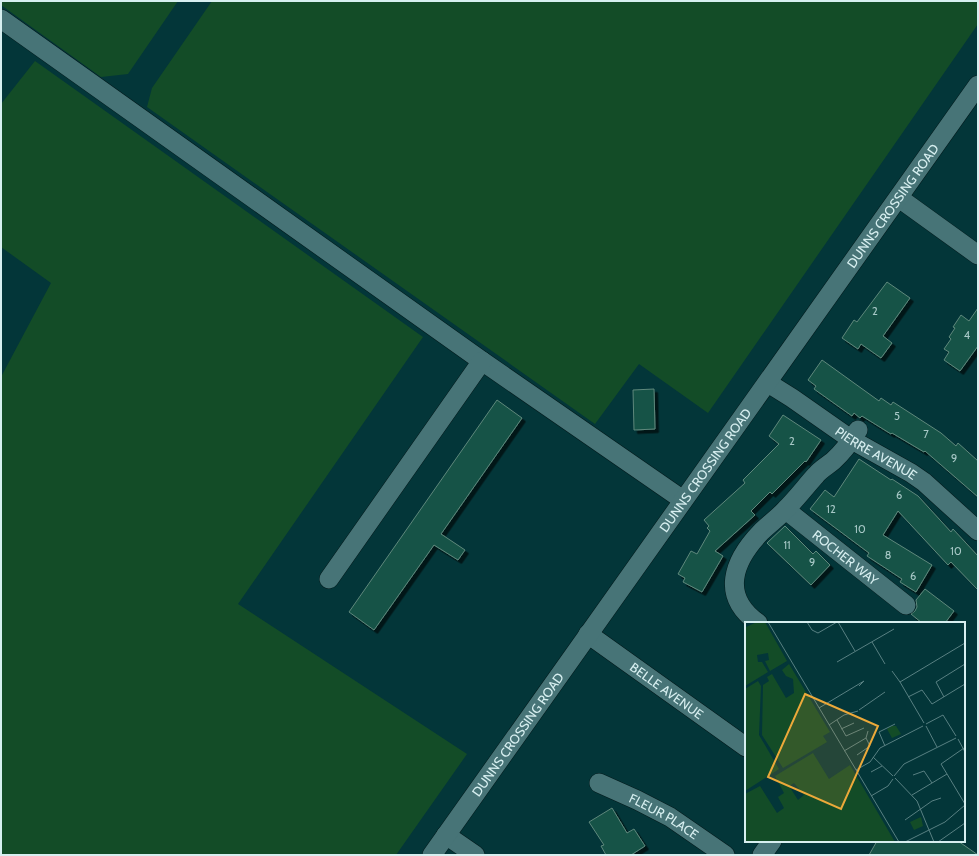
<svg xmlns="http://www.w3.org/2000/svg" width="979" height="856" font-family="Cabin,sans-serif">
	<defs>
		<filter id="shadow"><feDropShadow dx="3.5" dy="3.5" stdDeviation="0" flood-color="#0009"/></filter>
	</defs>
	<rect width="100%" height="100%" fill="#033639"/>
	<!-- green -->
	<path fill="#134c27" d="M 1,1 L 178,1 L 128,74 L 101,77 L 1,5 Z
		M 212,1 L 978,1 L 978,24 L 708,413 L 639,364 L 595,424 L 147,107 L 152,88 Z
		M 35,61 L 423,337 L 238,604 L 467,754 L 396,855 L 1,855 L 1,377 L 51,283 L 1,247 L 1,104 Z"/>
	<!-- building -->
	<path fill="#165246" stroke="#5e887c" filter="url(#shadow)" d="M 887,282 L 910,298 L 883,336 L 892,343 L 881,358 L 861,344 L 858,349 L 842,338 L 854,320 L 857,322 Z
		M 978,308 L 978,346 L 960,371 L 944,360 L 949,352 L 944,349 L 951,339 L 949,337 L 955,328 L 953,327 L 961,315 L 969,321 Z
		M 822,360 L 879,401 L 881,398 L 891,405 L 893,402 L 941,433 L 956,446 L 958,443 L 978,461 L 978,497 L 925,451 L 924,452 L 892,433 L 891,434 L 862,416 L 860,418 L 854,413 L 852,416 L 814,389 L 816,386 L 808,380 Z
		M 654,389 L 655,429 L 634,430 L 633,390 Z
		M 497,400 L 522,418 L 441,534 L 465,550 L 458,560 L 434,545 L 374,630 L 349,612 Z
		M 783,415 L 821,440 L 806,462 L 805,461 L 772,494 L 770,492 L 751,511 L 755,515 L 715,551 L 723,556 L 702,592 L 683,582 L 685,578 L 678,574 L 691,551 L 697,554 L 710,531 L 707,528 L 709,526 L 704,520 L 745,483 L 743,480 L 779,444 L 769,436 Z
		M 859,459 L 891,480 L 892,479 L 918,496 L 951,532 L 953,529 L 978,556 L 978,590 L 951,562 L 948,565 L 898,511 L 883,535 L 932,565 L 916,592 L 900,582 L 902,579 L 867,556 L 869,553 L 810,509 L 825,490 L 834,497 Z
		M 785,526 L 813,554 L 816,551 L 830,565 L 811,585 L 767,543 Z
		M 925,589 L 954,611 L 945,623 L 922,623 L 911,614 L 915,611 L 917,607 L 916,600 Z
		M 612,808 L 627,833 L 634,829 L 645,846 L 631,855 L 606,855 L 601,846 L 604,845 L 589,822 Z
		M 877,841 L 958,841 L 978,855 L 869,855 Z"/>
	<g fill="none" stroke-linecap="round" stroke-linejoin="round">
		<defs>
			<g id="minor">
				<path d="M 1,19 L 482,361 L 683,500"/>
				<path d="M 899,198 L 978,255"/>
				<path id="s1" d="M 768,383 L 792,398 L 852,440 L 911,473 L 924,482 L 978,531"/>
				<path id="s2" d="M 786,510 L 906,605"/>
				<path d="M 329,579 L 482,361"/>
				<path d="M 758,623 C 720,596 733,561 761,532 C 769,524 778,518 786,509 C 797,498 806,486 816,475 C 821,469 827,466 833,461 C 843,452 851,441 858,430"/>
				<path id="s3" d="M 588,634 L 746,747"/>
				<path id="s4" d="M 599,783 L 637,800 L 670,817 L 725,855"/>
				<path d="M 446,835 L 475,855"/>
				<path id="s5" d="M 432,855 L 978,85"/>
				<path d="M 762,855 L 772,841"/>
			</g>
		</defs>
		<!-- minor casing -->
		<use href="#minor" stroke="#031a1c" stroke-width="20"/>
		<!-- minor -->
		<use href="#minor" stroke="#477477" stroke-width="19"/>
	</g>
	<g text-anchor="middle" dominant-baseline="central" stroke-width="3.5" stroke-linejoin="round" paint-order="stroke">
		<!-- number labels -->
		<g font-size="11" fill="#a7c8c6">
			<text x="875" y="311">2</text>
			<text x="967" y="335">4</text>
			<text x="897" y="416">5</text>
			<text x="926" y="434">7</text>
			<text x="792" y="441">2</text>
			<text x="954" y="458">9</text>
			<text x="899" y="495">6</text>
			<text x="831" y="509">12</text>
			<text x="860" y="529">10</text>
			<text x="787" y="545">11</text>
			<text x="956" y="551">10</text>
			<text x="888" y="555">8</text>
			<text x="812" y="562">9</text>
			<text x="913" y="576">6</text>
		</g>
		<!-- street labels -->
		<g font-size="13" fill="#d7eff0" stroke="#071a1b">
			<text stroke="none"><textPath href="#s5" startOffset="796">DUNNS CROSSING ROAD</textPath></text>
			<text stroke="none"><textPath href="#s1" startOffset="129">PIERRE AVENUE</textPath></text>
			<text stroke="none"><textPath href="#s5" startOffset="472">DUNNS CROSSING ROAD</textPath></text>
			<text stroke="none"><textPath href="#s2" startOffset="76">ROCHER WAY</textPath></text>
			<text stroke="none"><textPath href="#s3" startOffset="97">BELLE AVENUE</textPath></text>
			<text stroke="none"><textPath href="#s5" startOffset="148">DUNNS CROSSING ROAD</textPath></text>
			<text stroke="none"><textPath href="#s4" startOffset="73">FLEUR PLACE</textPath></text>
		</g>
	</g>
	<!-- overview -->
	<g transform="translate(745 622)">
		<rect width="220" height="220" fill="#033639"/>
		<path d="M 0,0 L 1,5 L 12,0 L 20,0 L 42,39 L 25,49 L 20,39 L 24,38 L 23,31 L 12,33 L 13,40 L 17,40 L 23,50 L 0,64 ZM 44,42 L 85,110 L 78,114 L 82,120 L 38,146 L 17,113 L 18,63 L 24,59 L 22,55 L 27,52 L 41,76 L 49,71 L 48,57 L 41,54 L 37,48 ZM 13,59 L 16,64 L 14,113 L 34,147 L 0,169 L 0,67 ZM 147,104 L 151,104 L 156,112 L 147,116 L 142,107 ZM 68,131 L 84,157 L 105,143 L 150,220 L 0,220 L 0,172 L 15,164 L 32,191 L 39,186 L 33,175 L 39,171 L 30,154 ZM 49,161 L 59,173 L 53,178 L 44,164 ZM 176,195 L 178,204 L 169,208 L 165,200 Z" fill="#134c27" fill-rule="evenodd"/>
		<path fill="none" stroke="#588082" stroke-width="1" d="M 23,0 L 154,220M 62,0 L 67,8 L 73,11 L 92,0M 93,0 L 110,29M 127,20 L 140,42M 92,40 L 149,7M 147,49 L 155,60M 163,75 L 177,68 L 187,82 L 220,62M 199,75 L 191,60 L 220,42M 74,86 L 119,59 L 114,64M 114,88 L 140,70M 92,98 L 101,114 L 119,106M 179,101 L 155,60 L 220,21M 181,102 L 198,93 L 211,114M 84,103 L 99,93 L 113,89M 181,104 L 192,125M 96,107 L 109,101M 213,117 L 220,130M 140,124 L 134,110 L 150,102M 219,126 L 196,142 L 220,182M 99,129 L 121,116 L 123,109M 112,133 L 125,124 L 121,116M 128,135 L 148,154M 111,148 L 125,140 L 135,126 L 178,104M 126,150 L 137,144M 168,153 L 179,149 L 187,161M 149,154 L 159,142 L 211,116M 150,156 L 172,179 L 189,220M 167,173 L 202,152M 126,174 L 143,164 L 148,157M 160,198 L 187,179 L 196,176M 160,220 L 200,200 L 220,183M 193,220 L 220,201"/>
		<path fill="#eca93a" fill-opacity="0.15" stroke="#eca93a" stroke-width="2" d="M 60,72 L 133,104 L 96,187 L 23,155 Z"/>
		<rect width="220" height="220" fill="none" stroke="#d7eff0" stroke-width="2"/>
	</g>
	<!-- border -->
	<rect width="979" height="856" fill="none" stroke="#d7eff0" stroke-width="4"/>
</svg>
